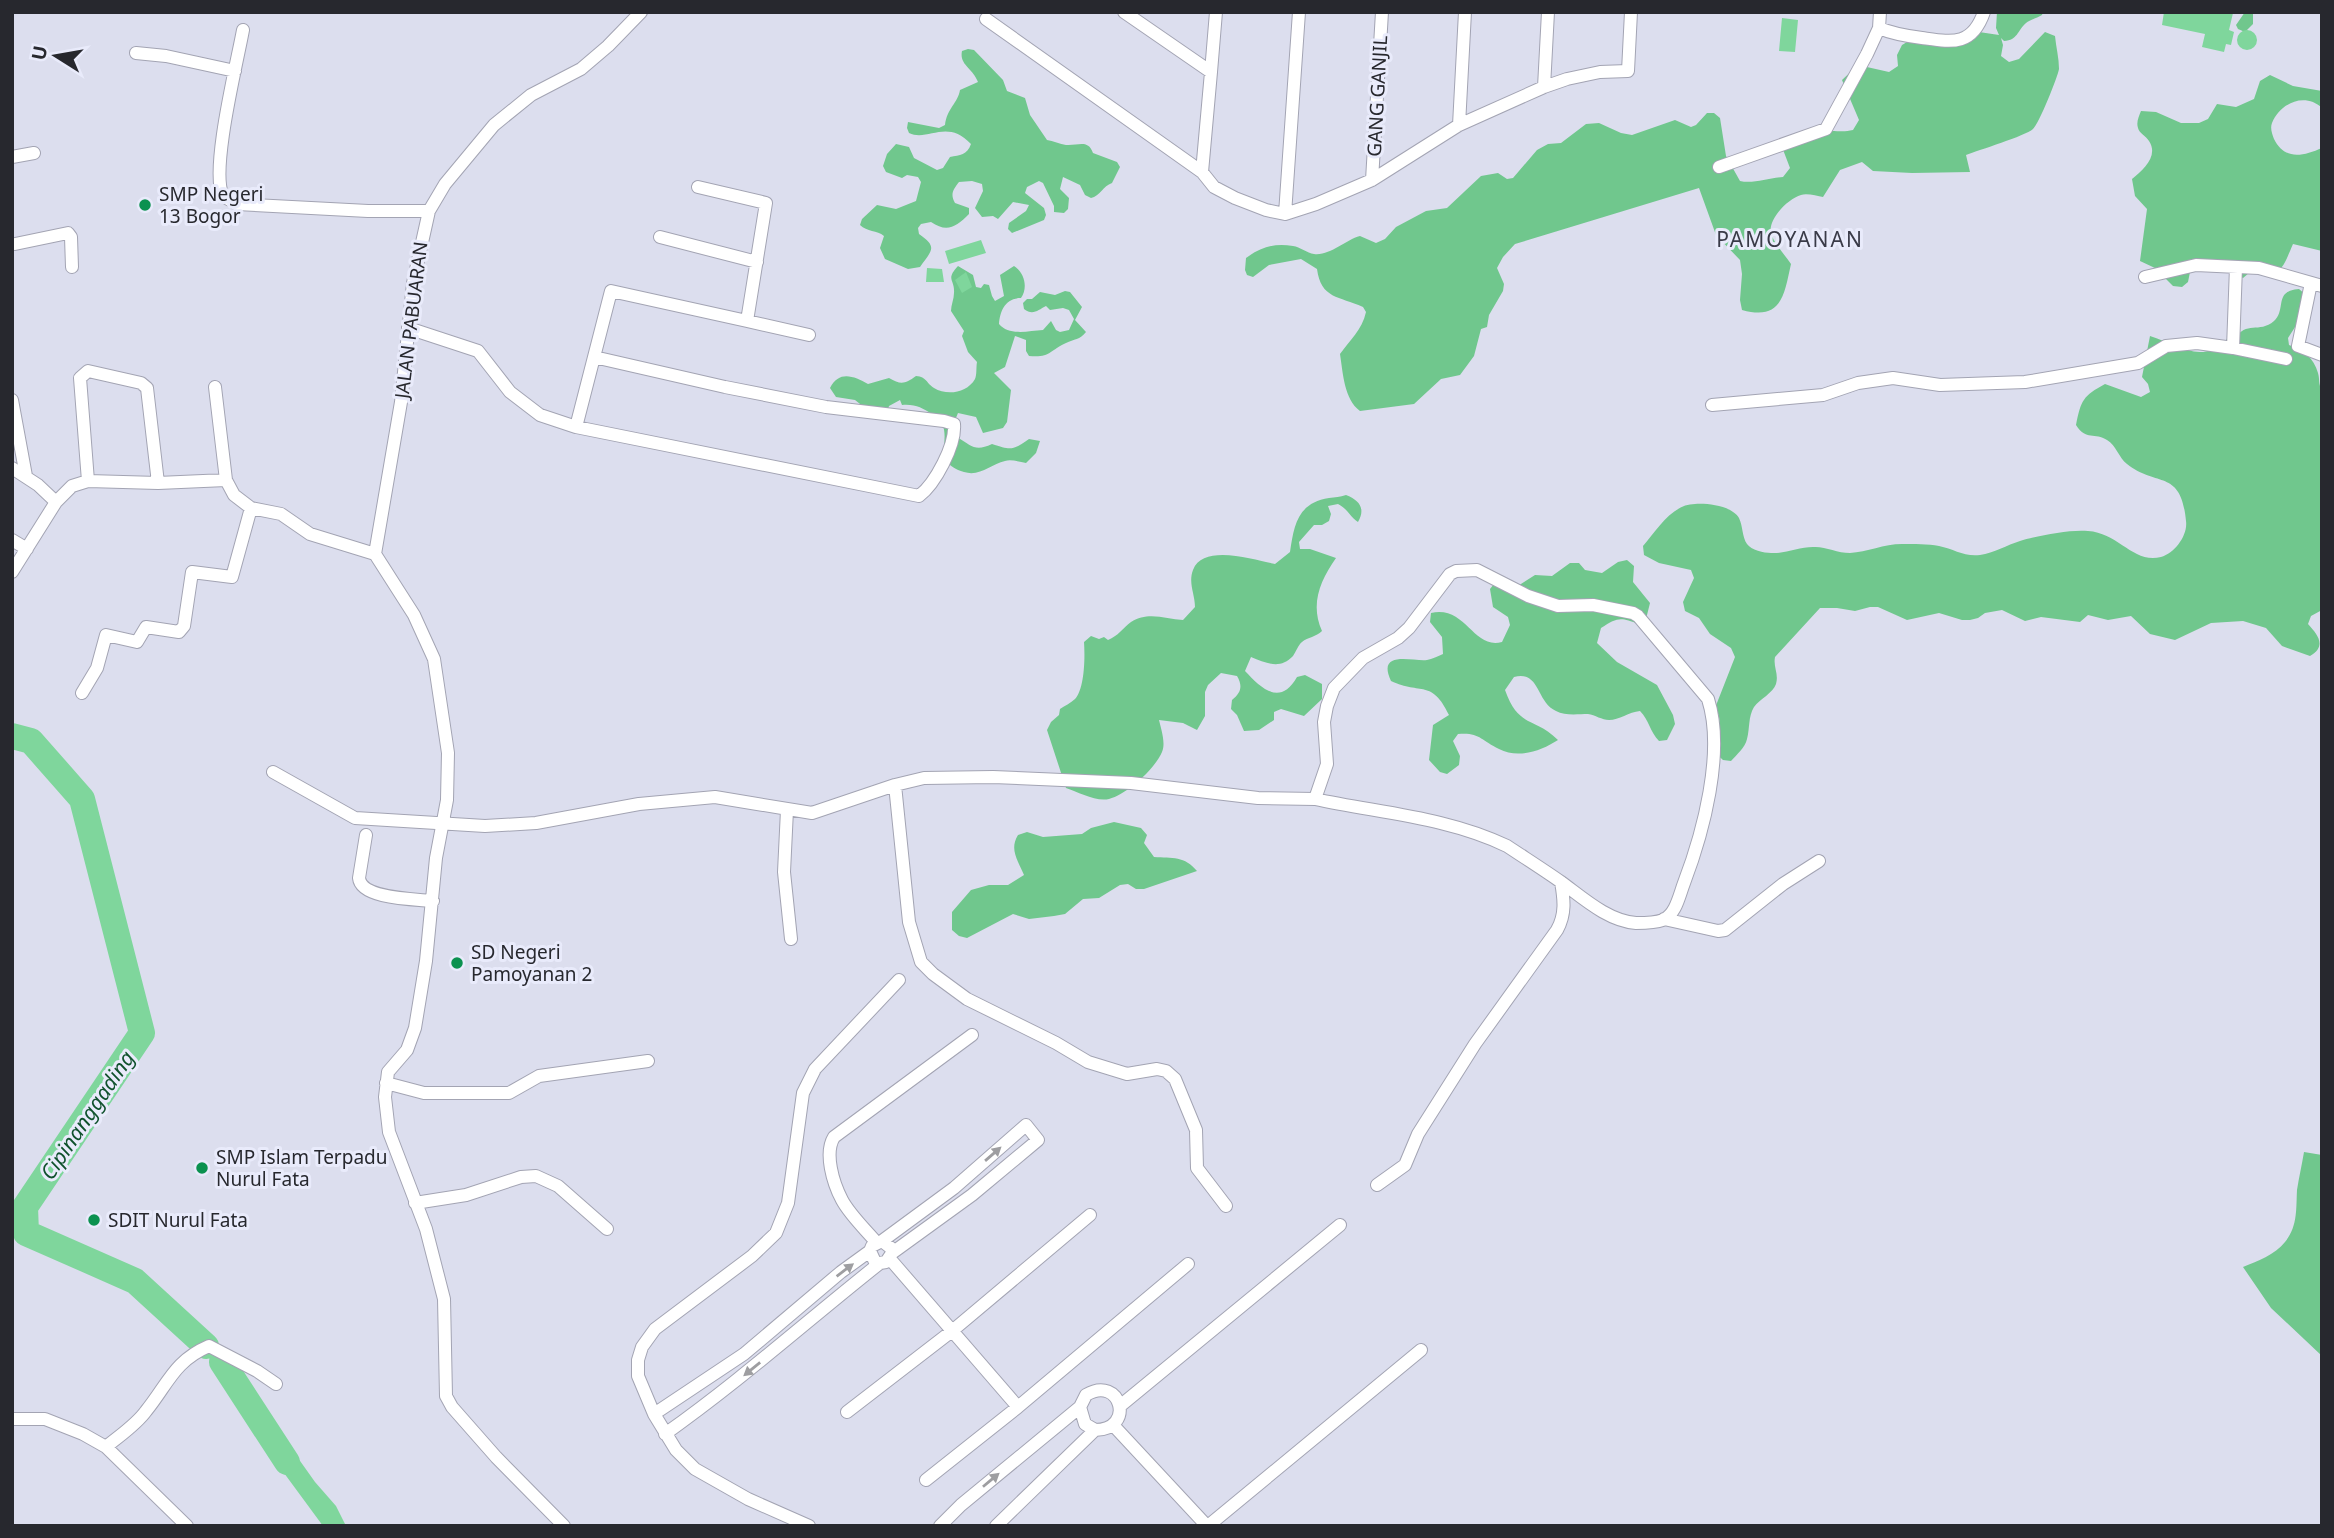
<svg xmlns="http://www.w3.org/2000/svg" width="2334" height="1538" font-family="'Noto Sans',sans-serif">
	<rect width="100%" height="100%" fill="#dcdeee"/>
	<!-- forest -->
	<path fill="#70c78d" d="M 1997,12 L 2043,12 L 2042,15 C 2037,18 2030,20 2026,23 C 2017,31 2018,40 2004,41 L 2001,38 L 2003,45 L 2001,56 L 2009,62 L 2019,59 L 2045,32 L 2055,36 C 2056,47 2059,58 2059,69 C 2058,76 2039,124 2033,129 C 2025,136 1979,150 1966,155 L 1970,172 L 1912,173 L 1873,171 L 1862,162 L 1840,170 L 1823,197 C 1817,196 1807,193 1801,195 C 1787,199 1765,222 1772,236 C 1776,246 1785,255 1791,264 C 1784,295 1782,321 1742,310 L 1740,300 L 1742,274 L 1740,260 L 1716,235 L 1699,188 L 1515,244 L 1503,257 L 1497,268 L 1504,284 L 1503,291 L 1489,315 L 1487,327 L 1481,329 L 1474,356 L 1460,375 L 1441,379 L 1414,404 L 1360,411 C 1344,399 1343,373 1340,354 C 1350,340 1362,330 1366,312 L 1363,307 C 1339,296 1321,299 1317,269 L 1301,259 L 1269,265 L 1253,277 L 1247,275 L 1245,270 L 1246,258 C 1261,247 1274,243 1293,246 C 1300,247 1307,253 1314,254 C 1330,256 1345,240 1360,236 L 1376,243 L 1385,239 L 1396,227 L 1426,211 L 1447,208 L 1481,176 L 1498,173 L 1507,179 L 1513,178 L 1537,150 L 1548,144 L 1561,143 L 1586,124 L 1599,123 L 1621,133 L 1632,135 L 1675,120 L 1691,127 L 1696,125 L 1707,113 L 1714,113 L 1720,118 L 1726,156 L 1740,181 C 1753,184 1768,178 1783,177 L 1790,168 L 1782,147 C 1797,142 1815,133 1831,131 C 1840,131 1845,132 1853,130 L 1859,120 L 1842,80 L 1858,65 L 1889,72 L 1898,66 L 1897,55 L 1902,45 L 1912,39 L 1979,32 L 1999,35 L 1996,28 Z
		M 2245,12 L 2253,12 L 2253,24 L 2245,32 L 2238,29 L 2236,25 Z
		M 968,49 L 974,50 L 1003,80 L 1007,91 L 1025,98 L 1030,115 L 1047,140 C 1053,141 1060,144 1066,145 C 1078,146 1088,139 1093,153 L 1117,162 L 1120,167 L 1112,183 C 1103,186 1100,196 1091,198 L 1085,195 L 1080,185 L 1063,177 L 1060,189 L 1069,198 L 1068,209 L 1064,213 L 1054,212 L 1054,206 L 1043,183 L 1039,181 L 1027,187 L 1025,193 L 1044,208 L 1046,215 L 1044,220 L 1012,233 L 1008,229 L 1009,223 L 1026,211 L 1029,205 L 1013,202 L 998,219 L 993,216 L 982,217 L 975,208 L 983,191 L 982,184 L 972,181 L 959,182 C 953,190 950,194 955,203 L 969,208 L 969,214 C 956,227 947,233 931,222 L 921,224 L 918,228 L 919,234 C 938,247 932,250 920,267 L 908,269 L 885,259 L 880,248 L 884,236 C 877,230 867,232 860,225 L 862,219 L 877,205 L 896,209 L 916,201 L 921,182 L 918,177 L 907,175 L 902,178 L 886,172 L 883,166 L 887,154 L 896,144 L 909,147 L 914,158 L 937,170 L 943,168 L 950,157 C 960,155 967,155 971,144 C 947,118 928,142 909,133 L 907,128 L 908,122 L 939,128 L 945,125 C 947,108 958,103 960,90 L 978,82 C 973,68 959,65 962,51 Z
		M 2270,75 L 2293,86 L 2322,91 L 2322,108 C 2305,92 2280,103 2272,123 C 2270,128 2272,134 2274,139 C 2285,161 2303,156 2322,148 L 2322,251 L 2293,244 C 2281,272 2281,277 2249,273 L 2243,278 L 2229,271 L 2191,267 L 2188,282 L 2182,287 L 2173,286 L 2155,268 L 2140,261 L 2147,209 L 2135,196 L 2132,179 C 2143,170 2159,156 2149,141 C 2146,136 2139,133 2138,128 C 2136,122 2139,116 2141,111 L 2156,112 L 2181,123 L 2199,123 L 2208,119 L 2217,104 L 2236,107 L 2254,99 L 2260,81 Z
		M 958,266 L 973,275 L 976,287 L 981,288 L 984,284 L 989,285 L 992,296 L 995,301 L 1004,296 L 1000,275 L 1014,266 C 1025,273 1028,288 1021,298 C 1005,298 1000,311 999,324 C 1009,336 1028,331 1043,330 L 1051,321 L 1056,330 L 1060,332 L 1069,330 L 1074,319 L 1069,310 L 1063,308 L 1050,310 L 1046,306 C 1038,310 1033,316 1024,309 L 1023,303 L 1027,299 L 1032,299 L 1040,292 L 1055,295 L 1065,291 L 1070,292 L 1082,307 L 1075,320 L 1086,332 C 1080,340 1074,339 1066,343 C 1049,351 1050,358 1029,356 L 1026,351 L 1026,340 L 1015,336 L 1005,367 L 994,373 L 1011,390 L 1007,422 L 1003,428 L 983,433 L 976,417 L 958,413 L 953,425 L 957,437 C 972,446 975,452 992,444 C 1011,450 1012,451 1029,439 L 1040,441 L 1036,453 L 1026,463 C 1020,462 1011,459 1005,461 C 991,464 980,477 964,472 C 925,461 961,430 932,414 C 922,408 916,404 902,405 L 900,400 L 889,406 L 885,418 L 879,419 L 855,400 L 836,397 L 830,388 C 839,370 854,376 868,384 L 889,378 C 901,385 905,384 916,376 C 927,377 926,383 934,388 C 947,396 967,393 975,379 C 977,375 976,367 977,362 L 968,352 L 962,336 L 964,331 L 951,311 C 951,305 954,299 954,293 C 955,279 945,280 958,266 Z
		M 2299,289 L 2306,295 L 2297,324 L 2288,338 L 2289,345 C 2303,350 2314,358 2318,373 C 2320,380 2318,384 2322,390 L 2322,610 L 2311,616 L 2308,624 C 2318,635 2327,646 2310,656 L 2282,646 L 2266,628 L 2243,621 L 2211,623 L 2175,640 L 2150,634 L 2131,616 L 2108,620 L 2088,615 L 2080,622 L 2041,617 L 2025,621 L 2002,610 L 1985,613 L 1978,618 L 1970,620 L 1962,620 L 1939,613 L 1907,620 L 1878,607 L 1870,607 L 1855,611 L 1837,608 L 1820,608 L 1775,657 C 1773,667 1779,674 1776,684 C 1773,693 1760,699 1754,707 C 1748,717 1750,728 1747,739 C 1745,748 1737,754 1731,761 L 1723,760 L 1710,748 C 1713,732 1726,724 1715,708 L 1735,657 L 1731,648 L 1710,634 L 1699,618 L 1685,611 L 1683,602 L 1694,578 L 1691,570 L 1659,563 L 1644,555 L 1643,546 C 1657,530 1672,504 1695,504 C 1708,503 1732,506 1739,518 C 1743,526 1742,537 1747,544 C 1751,550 1764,553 1771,553 C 1785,554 1799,547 1813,547 C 1825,546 1837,553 1850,553 C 1867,552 1884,544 1902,544 C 1914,544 1928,544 1939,546 C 1954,549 1964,557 1980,555 C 1994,553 2007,545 2020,541 C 2037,536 2071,529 2088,531 C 2119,533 2133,564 2161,557 C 2175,553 2188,535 2186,521 C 2181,468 2157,488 2127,464 C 2119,458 2116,445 2107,440 C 2095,432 2086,441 2076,425 C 2081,400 2083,396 2105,384 L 2141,397 L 2150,392 L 2148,384 L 2142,377 L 2150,336 C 2177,344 2202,366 2227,339 L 2235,339 C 2246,320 2259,334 2274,321 C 2287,309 2273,291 2299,289 Z
		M 1346,495 C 1359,500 1366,508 1358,522 C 1349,516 1349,510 1338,504 L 1328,506 L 1331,514 L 1329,521 L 1322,525 L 1314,525 L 1299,542 L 1300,549 L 1310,549 L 1336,558 C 1320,581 1310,604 1322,631 C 1316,637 1308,637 1302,642 C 1298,645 1296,652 1293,656 C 1280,670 1266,663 1251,657 L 1245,671 C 1261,688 1280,707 1297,677 L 1305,675 L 1322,684 L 1322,699 L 1304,716 L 1281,709 L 1274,712 L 1274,720 L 1259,730 L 1244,731 L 1237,715 L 1231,709 L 1232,700 C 1241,693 1243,686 1237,676 L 1221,673 L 1208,685 L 1205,692 L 1205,716 L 1197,730 L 1183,723 L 1159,720 C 1161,729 1166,743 1162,752 C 1154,770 1127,794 1109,799 C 1096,802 1078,792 1066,788 L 1047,730 L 1051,722 L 1059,715 L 1060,709 C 1064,706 1071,703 1075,699 C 1085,688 1085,656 1084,642 L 1091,636 L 1099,639 L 1104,637 L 1108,640 C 1118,636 1123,628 1131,622 C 1148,611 1166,619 1183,620 L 1195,607 C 1195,594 1188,583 1193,570 C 1203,543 1255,560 1275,564 L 1290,552 C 1294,526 1297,503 1329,498 C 1335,497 1340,497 1346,495 Z
		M 1627,560 L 1634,566 L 1633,582 L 1650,603 L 1646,619 L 1639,624 C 1620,617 1618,617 1601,628 L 1597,643 L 1617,662 L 1657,685 L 1673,715 L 1675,724 L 1667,740 L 1659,741 C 1650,732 1649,720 1640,711 C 1629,712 1619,720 1609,720 C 1602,720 1595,715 1588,714 C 1578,714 1565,716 1556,711 C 1536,702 1540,670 1514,677 L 1505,690 C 1519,729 1534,716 1558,740 C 1541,751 1518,759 1499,749 C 1481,740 1479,732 1458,734 L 1453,741 L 1460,756 L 1459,765 L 1447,774 L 1440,772 L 1429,760 L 1433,725 L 1449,715 C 1432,679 1421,695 1391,681 C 1376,649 1414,662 1427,660 C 1432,659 1438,656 1443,654 L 1442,637 L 1430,622 L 1431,613 C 1466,605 1473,650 1502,642 L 1510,625 L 1508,617 L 1493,607 L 1490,589 L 1494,584 L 1510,591 L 1535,575 L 1552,576 L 1570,563 L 1579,563 L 1585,570 L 1602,573 L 1618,562 Z
		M 1114,822 L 1141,828 L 1147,835 L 1144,843 L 1154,857 C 1172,858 1185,856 1197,871 L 1144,889 L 1136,889 L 1128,884 L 1120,885 L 1099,898 L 1083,899 L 1065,914 L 1054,916 L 1029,919 L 1013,914 L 967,938 L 959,936 L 952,930 L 952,912 L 971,890 L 989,885 L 1008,885 L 1024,875 C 1018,860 1009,850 1018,835 L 1027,832 L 1043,837 L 1082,834 L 1091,828 Z
		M 2304,1152 L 2322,1155 L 2322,1356 L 2271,1308 L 2243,1267 C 2257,1261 2275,1255 2285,1242 C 2298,1226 2296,1208 2297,1190 C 2299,1177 2302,1164 2304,1152 Z"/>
	<!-- water -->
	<path fill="#7fd69c" d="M 2164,12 L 2233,13 L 2229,30 L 2234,32 L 2231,45 L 2226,44 L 2224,52 L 2202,47 L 2205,34 L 2162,25 Z
		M 1782,18 L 1798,20 L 1795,52 L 1779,51 Z
		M2237 40a10 10 0 1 1 20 0a10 10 0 1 1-20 0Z
		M 981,240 L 986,253 L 949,264 L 945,251 Z
		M 927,268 L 942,269 L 944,282 L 926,282 Z
		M 966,272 L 972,287 L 962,293 L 955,280 Z
		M 276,1427 L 315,1482 L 336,1506 L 346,1526 L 323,1526 L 259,1439 Z"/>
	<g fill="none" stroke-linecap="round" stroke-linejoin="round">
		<!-- river -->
		<path stroke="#7fd69c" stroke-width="26" d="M 12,736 L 31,741 L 82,799 L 142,1033 L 25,1207 L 26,1233 L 135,1281 L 206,1346
			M 222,1362 L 287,1462"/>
		<defs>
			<path id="street" d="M 986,19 L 1202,172 L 1211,72 L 1124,12
				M 1879,28 C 1893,34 1906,36 1922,38 C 1951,42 1972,47 1984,12
				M 243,30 C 237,63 210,171 223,196 L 237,204 L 368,211 L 429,211
				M 136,53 L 166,56 L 235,71
				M 1211,72 L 1216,12
				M 1544,87 L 1548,12
				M 1459,125 L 1465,12
				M 12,157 L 34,153
				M 1719,167 L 1826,129 L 1867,54 L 1879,28 L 1880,12
				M 1202,172 L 1214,187 L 1235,198 L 1266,210 L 1285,214 L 1316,204 L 1372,180 L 1459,125 L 1544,87 L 1567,79 L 1600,72 L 1628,71 L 1631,12
				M 1372,180 L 1382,12
				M 1285,214 L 1299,12
				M 660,237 L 757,262
				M 15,244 L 68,233 L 71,237 L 72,267
				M 2145,277 L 2196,265 L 2259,268 L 2322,286
				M 2311,283 L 2298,346 L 2322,355
				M 747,321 L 809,335
				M 408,328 L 478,351 L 510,392 L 540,415 L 576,427 L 611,291 L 747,321 L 766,203 L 698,187
				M 2233,348 L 2236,267
				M 215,387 L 226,480
				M 12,400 L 26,476
				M 1712,405 L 1823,395 L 1858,383 L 1893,378 L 1940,385 L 2025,382 L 2138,363 L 2166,346 L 2197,343 L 2233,348 L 2286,359
				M 576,427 L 919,496 C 935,484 956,445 954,424 L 944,421 L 826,407 L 725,387 L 594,357
				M 12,468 L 38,485 L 56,502
				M 88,481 L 80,378 L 88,371 L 141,383 L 147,388 L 158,483
				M 12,540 L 27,549
				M 375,554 L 401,402 L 413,283 L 429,211 L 445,184 L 494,125 L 531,95 L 581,69 L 608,46 L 641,12
				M 12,572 L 56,502 L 72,486 L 88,481 L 158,483 L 226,480 L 234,495 L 251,508 L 281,514 L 310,534 L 375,554 L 414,615 L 434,659 L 448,753 L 447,800 L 436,858 L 426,961 L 415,1028 L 407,1050 L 388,1072 L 385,1097 L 389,1132 L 426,1229 L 444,1299 L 446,1396 L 452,1407 L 496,1457 L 564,1526
				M 82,693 L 97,668 L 106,635 L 137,642 L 146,627 L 179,632 L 184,626 L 192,572 L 232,577 L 251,508
				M 273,772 L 355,818 L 485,826 L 536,823 L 639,804 L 715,797 L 812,813 L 895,785
				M 787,810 L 784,872 L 791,939
				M 366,835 L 359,878 C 361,899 414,899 433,901
				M 1664,919 L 1718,931 L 1725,930 L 1783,884 L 1819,861
				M 386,1083 L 424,1093 L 509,1093 L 539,1076 L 648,1061
				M 1377,1185 L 1405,1165 L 1418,1134 L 1475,1044 L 1557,930 C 1566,914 1564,899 1561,882
				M 415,1203 L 466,1195 L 521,1177 L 536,1176 L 558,1186 L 607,1229
				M 1226,1206 L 1197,1168 L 1196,1130 L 1175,1079 L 1166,1071 L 1157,1069 L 1127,1074 L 1088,1062 L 1056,1043 L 967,999 L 933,974 L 921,962 L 909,922 L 895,785 L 924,778 L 993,777 L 1131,783 L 1258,798 L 1315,799 L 1327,764 L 1324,722 L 1327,706 L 1334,688 L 1363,658 L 1398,638 L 1409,628 L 1450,574 L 1456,571 L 1477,570 L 1528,596 L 1558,606 L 1593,605 L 1633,613 L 1638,616 L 1708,699 C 1725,752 1703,833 1684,883 C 1679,896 1676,914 1663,920 C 1655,923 1644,923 1636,923 C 1608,921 1583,898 1561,882 C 1544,870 1525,858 1507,846 C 1447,817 1379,813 1315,799
				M 882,1241 L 954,1188 L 1026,1125 L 1038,1140 L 972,1195 L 892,1253
				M 877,1243 C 865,1229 850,1215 842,1200 C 833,1183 824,1153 834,1137 L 972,1035
				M 890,1259 L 1018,1407
				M 1120,1406 L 1340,1225
				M 847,1412 L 952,1331 L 1090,1215
				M 654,1414 L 744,1354 L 841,1272 L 870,1251
				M 12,1419 L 45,1419 L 83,1434 L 106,1447 L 187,1526
				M 1113,1425 L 1207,1526
				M 665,1434 C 740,1381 808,1320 880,1263 L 886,1262 L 892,1253 L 891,1248 L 882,1241 L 872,1246 L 870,1251 L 875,1262 L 880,1263
				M 106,1447 C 119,1436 136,1425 146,1411 C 168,1384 174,1361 209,1346 L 257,1371 L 276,1384
				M 926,1480 L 1018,1407 L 1188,1264
				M 809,1526 L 748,1499 L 695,1469 L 676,1450 L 654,1414 L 638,1376 L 638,1360 L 642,1347 L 655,1329 L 752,1256 L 776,1233 L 788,1203 L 803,1093 L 815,1069 L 899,980
				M 940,1526 L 961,1505 L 1080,1407
				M 996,1526 L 1095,1430 C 1136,1430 1121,1374 1086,1395 L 1080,1407 L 1085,1424 L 1095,1430
				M 1208,1526 L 1421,1350"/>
		</defs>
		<!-- street casing -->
		<use href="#street" stroke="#a3a4b3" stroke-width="14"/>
		<!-- street -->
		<use href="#street" stroke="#fff" stroke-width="12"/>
	</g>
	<!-- one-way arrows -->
	<defs><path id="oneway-solid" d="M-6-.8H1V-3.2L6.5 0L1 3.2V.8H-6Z" transform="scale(1.75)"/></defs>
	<g fill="#9e9ea1">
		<use href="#oneway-solid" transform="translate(993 1154) rotate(-41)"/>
		<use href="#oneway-solid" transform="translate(845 1270) rotate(-37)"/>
		<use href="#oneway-solid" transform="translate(752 1369) rotate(141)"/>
		<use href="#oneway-solid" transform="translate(991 1480) rotate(-40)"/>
	</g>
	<!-- markers -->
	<g fill="#0b914f" stroke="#e9ebfb" stroke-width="2.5">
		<circle cx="145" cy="205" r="7"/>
		<circle cx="457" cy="963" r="7"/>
		<circle cx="202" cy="1168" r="7"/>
		<circle cx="94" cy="1220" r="7"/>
	</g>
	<g text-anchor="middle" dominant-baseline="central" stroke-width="6" stroke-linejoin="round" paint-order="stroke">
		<!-- street labels -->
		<g font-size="19" fill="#27282e" stroke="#e9ebfb">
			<text transform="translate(1377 96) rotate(-87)">GANG GANJIL</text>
			<text transform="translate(411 320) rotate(-83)">JALAN PABUARAN</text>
		</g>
		<!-- poi labels -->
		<g font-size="19" fill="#27282e" stroke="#e9ebfb" text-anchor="start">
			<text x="159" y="194">SMP Negeri<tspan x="159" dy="22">13 Bogor</tspan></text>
			<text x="471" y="952">SD Negeri<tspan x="471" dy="22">Pamoyanan 2</tspan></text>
			<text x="216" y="1157">SMP Islam Terpadu<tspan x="216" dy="22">Nurul Fata</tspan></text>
			<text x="108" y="1220">SDIT Nurul Fata</text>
		</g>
		<!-- neighbourhood labels -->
		<g font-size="21" letter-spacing="2" fill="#3a3b48" stroke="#e9ebfb">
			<text x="1790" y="239">PAMOYANAN</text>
		</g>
		<!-- water labels -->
		<g font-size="21" font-style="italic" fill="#10522d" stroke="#e9ebfb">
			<text transform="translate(87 1115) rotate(-56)">Cipinanggading</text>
		</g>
	</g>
	<!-- border -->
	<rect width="2334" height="1538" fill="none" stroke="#27282e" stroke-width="28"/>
	<!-- north arrow -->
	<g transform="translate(56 56) rotate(281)" stroke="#e9ebfb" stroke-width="5" paint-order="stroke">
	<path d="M0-5L12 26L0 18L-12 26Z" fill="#27282e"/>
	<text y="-10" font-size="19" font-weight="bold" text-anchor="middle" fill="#27282e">U</text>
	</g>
</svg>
